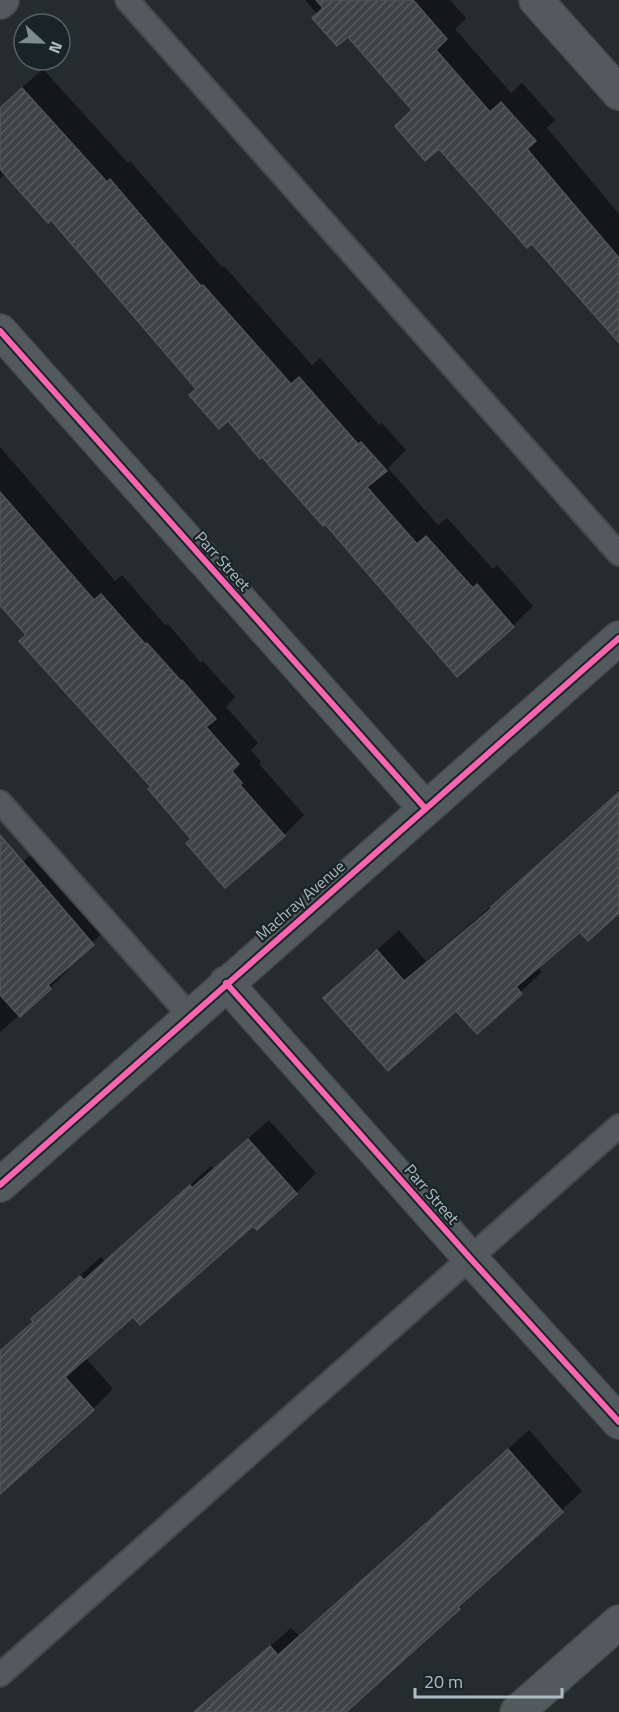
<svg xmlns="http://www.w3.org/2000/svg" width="619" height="1712" font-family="'Titillium Web',sans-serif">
	<defs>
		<pattern id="building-hatch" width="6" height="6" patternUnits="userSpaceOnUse" patternTransform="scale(1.5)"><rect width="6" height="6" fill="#3d4446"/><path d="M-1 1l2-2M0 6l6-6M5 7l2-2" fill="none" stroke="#565d5f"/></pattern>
	</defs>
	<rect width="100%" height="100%" fill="#242c2e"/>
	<!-- shadow -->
	<path fill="#0007" d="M 305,0 L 450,0 L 466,18 L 455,29 L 511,93 L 522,83 L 555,120 L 547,128 L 619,214 L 619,345 L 590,311 L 592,309 L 348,35 L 317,14 Z
		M 43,69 L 128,163 L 130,161 L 222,267 L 224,266 L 312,365 L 320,358 L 379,425 L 382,423 L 406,450 L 388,468 L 438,525 L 447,518 L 493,569 L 497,565 L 533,606 L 513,626 L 325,522 L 198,389 L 51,218 L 6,174 L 1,178 L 0,177 L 0,107 Z
		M 0,447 L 115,581 L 122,575 L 166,626 L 168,624 L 201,663 L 203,661 L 235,697 L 226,707 L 258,743 L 251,750 L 261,762 L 259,764 L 304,815 L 284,835 L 225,886 L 193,839 L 153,787 L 0,603 Z
		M 619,792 L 619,911 L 580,930 L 538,967 L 542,972 L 477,1032 L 456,1009 L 346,978 L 399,930 L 426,961 L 500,899 Z
		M 44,844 L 113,923 L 68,965 L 70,968 L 50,988 L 0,1032 L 0,882 Z
		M 269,1120 L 316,1173 L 296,1193 L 253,1223 L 133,1315 L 85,1357 L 113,1389 L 93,1409 L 13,1480 L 0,1471 L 0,1352 L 34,1320 L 33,1319 L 53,1299 L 101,1257 L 105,1261 L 211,1166 L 213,1169 Z
		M 529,1430 L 582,1491 L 459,1608 L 364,1693 L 347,1712 L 195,1712 L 210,1698 L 291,1628 L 299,1636 L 452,1500 Z"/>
	<!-- building -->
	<path fill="url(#building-hatch)" stroke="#4c5457" stroke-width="1.5" d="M 316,0 L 413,0 L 447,39 L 436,50 L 490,112 L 501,102 L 536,141 L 527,149 L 619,258 L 619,343 L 532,244 L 527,248 L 439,149 L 425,161 L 395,126 L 412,110 L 348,37 L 337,46 L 312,18 L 323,8 Z
		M 22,88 L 107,182 L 110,179 L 201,286 L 203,285 L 291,384 L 299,377 L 358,444 L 361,442 L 387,471 L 367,487 L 417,544 L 426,536 L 473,588 L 477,584 L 514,627 L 457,677 L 325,524 L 323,526 L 262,457 L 260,459 L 228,421 L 219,429 L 189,395 L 196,389 L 51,220 L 48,223 L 0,169 L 0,108 Z
		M 0,492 L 94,600 L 101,594 L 146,645 L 147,643 L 181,681 L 182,680 L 216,719 L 206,727 L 239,764 L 232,771 L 242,783 L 240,785 L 285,836 L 225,888 L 186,843 L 191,839 L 148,789 L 151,787 L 19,641 L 26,635 L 0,605 Z
		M 619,792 L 619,913 L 588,941 L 580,932 L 516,987 L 522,994 L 477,1034 L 456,1011 L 388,1071 L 323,998 L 377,950 L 404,981 L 492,908 L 491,907 Z
		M 0,835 L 94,945 L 48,985 L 51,989 L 20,1017 L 0,995 Z
		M 248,1139 L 297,1194 L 257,1230 L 253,1226 L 140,1325 L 133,1317 L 65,1377 L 94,1410 L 0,1494 L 0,1351 L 33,1322 L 31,1319 L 80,1276 L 84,1280 L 190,1185 L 192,1188 Z
		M 508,1449 L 563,1512 L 458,1607 L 460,1609 L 346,1712 L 194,1712 L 270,1646 L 278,1655 L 430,1520 Z"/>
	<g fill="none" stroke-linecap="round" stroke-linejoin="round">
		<defs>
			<path id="lane" d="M 127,0 L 619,554
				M 0,802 L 190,1016
				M 0,1675 L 619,1126"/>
			<path id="street" d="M 536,0 L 619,93
				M 0,2 L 2,0
				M 0,331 L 425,808
				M 226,983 L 470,1258 L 619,1422
				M 0,1185 L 619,638
				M 517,1712 L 619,1622"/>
		</defs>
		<!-- lane casing -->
		<use href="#lane" stroke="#424849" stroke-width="26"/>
		<!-- street casing -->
		<use href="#street" stroke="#424849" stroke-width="36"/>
		<!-- lane -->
		<use href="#lane" stroke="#535a5d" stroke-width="22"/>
		<!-- street -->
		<use href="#street" stroke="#535a5d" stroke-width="33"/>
		<defs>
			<path id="cycleway" d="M 0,331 L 425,808
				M 226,983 L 470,1258 L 619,1422
				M 0,1185 L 619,638"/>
		</defs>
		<!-- cycleway casing -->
		<use href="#cycleway" stroke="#192428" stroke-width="10"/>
		<!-- cycleway -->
		<use href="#cycleway" stroke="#f766af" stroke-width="6"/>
	</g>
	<g text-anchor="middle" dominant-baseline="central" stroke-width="4.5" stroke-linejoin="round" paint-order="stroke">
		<!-- street labels -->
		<g font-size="16" fill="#adbcc1" stroke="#192428">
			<text transform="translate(223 561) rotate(48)">Parr Street</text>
			<text transform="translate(300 900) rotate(-41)">Machray Avenue</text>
			<text transform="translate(432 1194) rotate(49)">Parr Street</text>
		</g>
	</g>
	<!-- north arrow -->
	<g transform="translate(42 42) rotate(112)"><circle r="28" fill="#192428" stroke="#546165" stroke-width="1.5"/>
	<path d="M0-4.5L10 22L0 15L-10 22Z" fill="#7d8a8e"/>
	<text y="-9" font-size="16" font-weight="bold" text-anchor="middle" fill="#adbcc1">N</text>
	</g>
	<!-- scale -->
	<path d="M415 1688v9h147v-9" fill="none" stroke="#adbcc1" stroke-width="3"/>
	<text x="424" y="1688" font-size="18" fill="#adbcc1" stroke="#192428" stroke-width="4.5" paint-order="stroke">20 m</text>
</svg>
